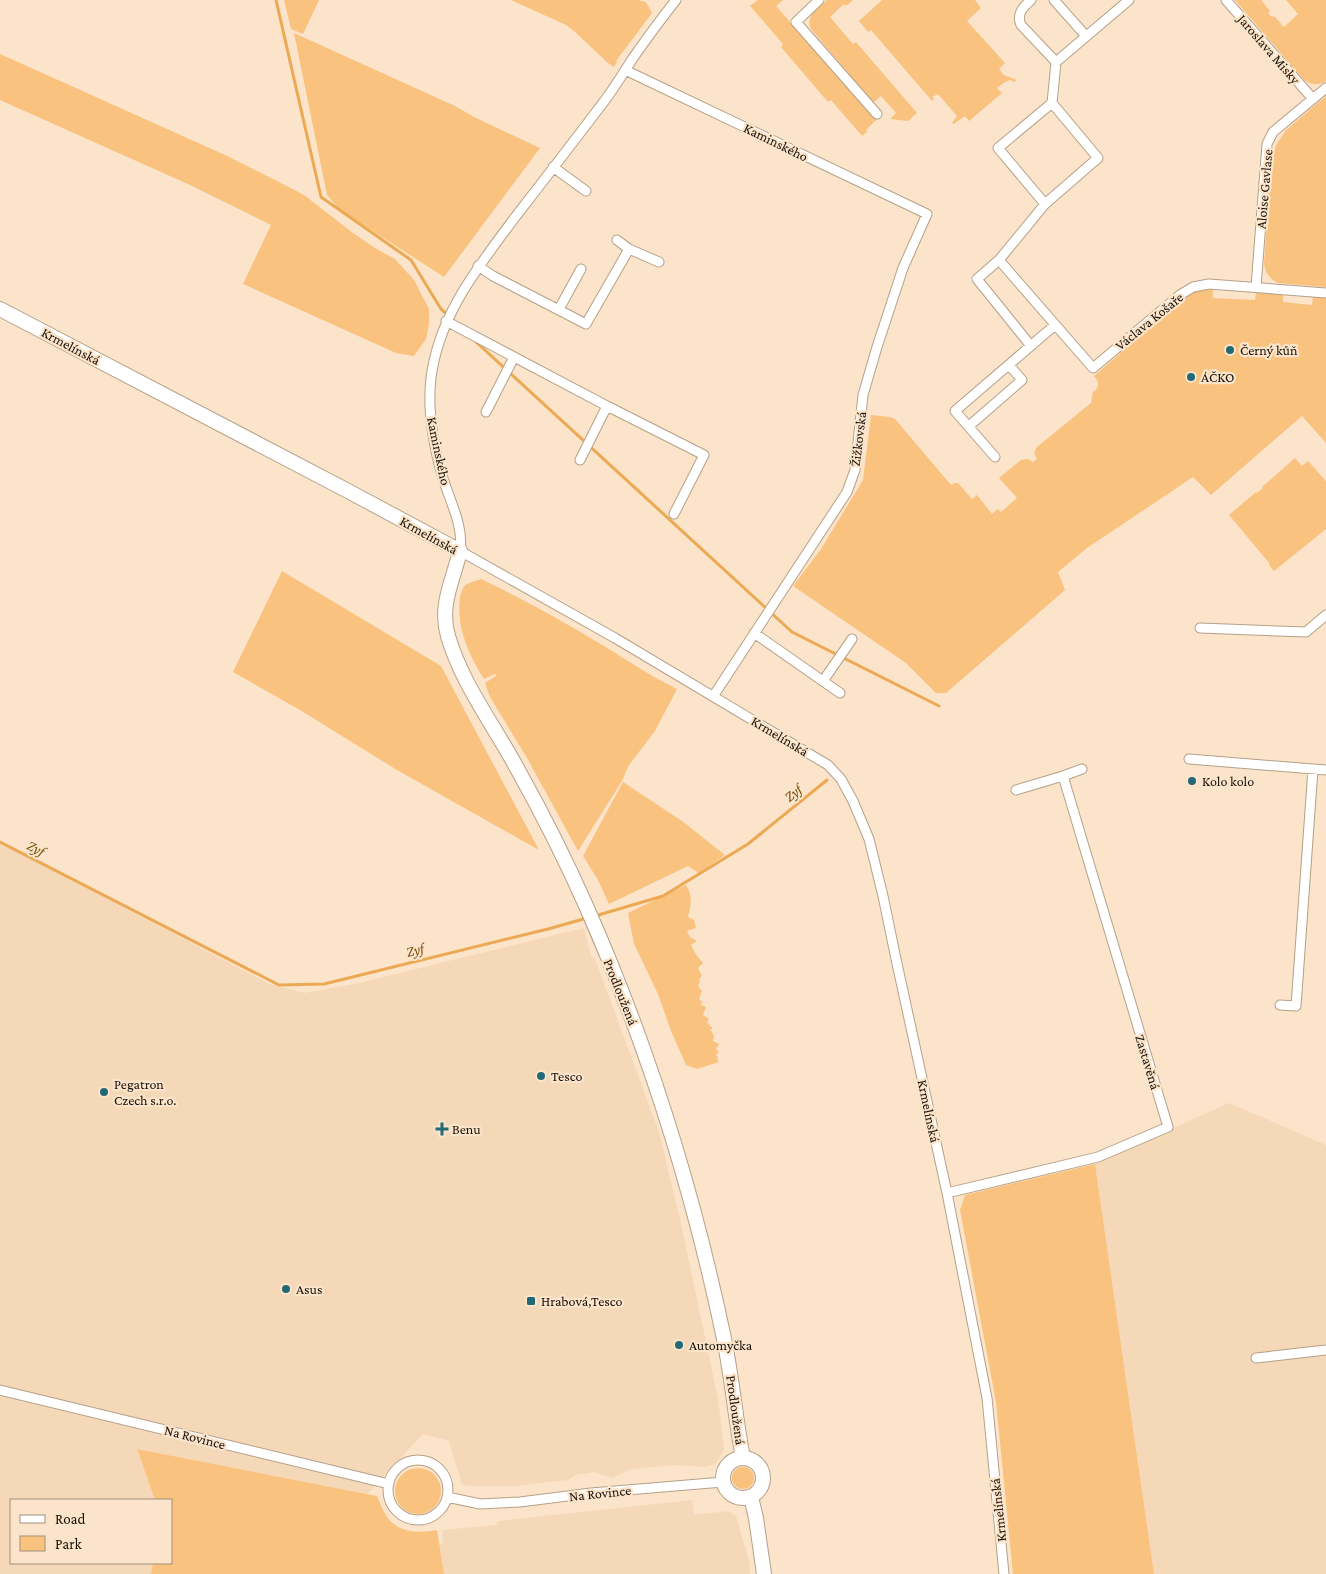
<svg xmlns="http://www.w3.org/2000/svg" width="1326" height="1574" font-family="'Crimson Pro',serif">
	<rect width="100%" height="100%" fill="#fbe4ca"/>
	<!-- built -->
	<path fill="#f4d8b8" d="M 0,843 L 270,984 L 304,993 L 359,983 L 584,928 L 591,956 L 595,959 L 659,1132 L 682,1228 L 718,1399 L 724,1450 L 715,1464 L 705,1467 L 674,1465 L 631,1469 L 612,1478 L 594,1472 L 575,1475 L 568,1480 L 515,1486 L 473,1486 L 462,1485 L 449,1441 L 423,1434 L 367,1494 L 137,1449 L 155,1500 L 11,1500 L 11,1563 L 153,1563 L 151,1574 L 0,1574 Z
		M 1229,1103 L 1326,1145 L 1326,1574 L 1154,1574 L 1095,1164 Z
		M 692,1500 L 694,1515 L 728,1511 L 736,1516 L 749,1561 L 750,1574 L 444,1574 L 439,1544 L 443,1543 L 442,1530 L 497,1525 L 498,1521 Z"/>
	<!-- green -->
	<path fill="#fac27f" d="M 284,0 L 319,0 L 303,34 L 291,29 Z
		M 511,0 L 638,0 L 646,2 L 652,13 L 616,61 L 617,62 L 614,67 L 608,63 L 574,31 L 566,25 Z
		M 758,0 L 783,0 L 776,6 L 874,117 L 878,118 L 866,130 L 867,132 L 862,136 L 831,100 L 828,102 L 781,47 L 783,44 L 750,6 Z
		M 827,0 L 853,0 L 846,6 L 844,4 L 830,17 L 853,44 L 856,42 L 917,113 L 908,121 L 890,119 L 896,113 L 881,96 L 873,103 L 811,29 C 805,15 818,8 827,0 Z
		M 882,0 L 975,0 L 981,8 L 967,21 L 1005,63 L 999,69 L 1004,75 L 1017,80 L 1014,82 L 1010,80 L 1005,82 L 997,88 L 1002,93 L 969,121 L 965,116 L 954,124 L 952,123 L 957,116 L 938,94 L 932,97 L 934,99 L 932,101 L 871,30 L 868,32 L 859,21 Z
		M 1235,0 L 1261,0 L 1270,11 L 1268,13 L 1272,17 L 1274,16 L 1284,27 L 1298,14 L 1286,0 L 1326,0 L 1326,81 C 1319,86 1311,85 1304,80 Z
		M 294,33 L 455,106 L 476,118 L 540,148 L 444,277 L 340,210 L 327,195 Z
		M 0,54 L 225,155 L 279,182 L 304,195 L 353,233 L 375,248 L 395,259 L 414,280 L 429,309 L 429,324 L 426,339 L 414,356 L 396,353 L 243,284 L 271,225 L 190,185 L 0,100 Z
		M 1326,96 L 1326,287 L 1278,283 C 1270,279 1265,273 1264,263 L 1272,159 L 1276,145 L 1286,130 Z
		M 1204,289 L 1213,289 L 1213,298 L 1255,300 L 1256,292 L 1283,294 L 1283,302 L 1312,305 L 1313,296 L 1326,297 L 1326,443 L 1302,416 L 1211,495 L 1193,477 L 1087,548 L 1058,572 L 1065,590 L 946,693 L 936,693 L 906,663 L 793,586 L 821,549 L 863,480 L 871,415 L 890,417 L 895,419 L 951,485 L 955,483 L 958,483 L 972,499 L 977,495 L 992,514 L 998,509 L 1001,512 L 1017,498 L 999,478 L 1021,460 L 1028,459 L 1033,462 L 1037,459 L 1034,453 L 1037,447 L 1091,403 L 1093,391 L 1094,392 C 1100,386 1099,382 1094,376 L 1179,302 L 1195,292 Z
		M 1295,458 L 1302,466 L 1308,461 L 1326,481 L 1326,529 L 1274,571 L 1269,565 L 1270,564 L 1229,515 L 1256,492 L 1257,493 L 1263,488 L 1262,487 Z
		M 282,571 L 441,666 L 539,850 L 397,770 L 300,710 L 233,672 Z
		M 481,579 C 523,599 564,622 604,646 C 628,661 651,676 677,689 L 655,731 L 629,765 L 622,781 L 578,851 L 527,758 L 490,697 L 485,683 L 497,675 L 495,674 L 484,679 C 469,656 456,626 460,598 C 461,593 462,587 467,584 C 470,582 477,581 481,579 Z
		M 623,782 L 682,821 L 725,855 L 699,873 L 688,866 L 609,904 L 598,880 L 583,856 Z
		M 686,885 C 693,896 691,905 688,917 L 694,920 L 696,928 L 687,931 L 690,937 L 697,941 L 691,945 L 697,956 L 703,963 L 698,968 L 702,976 L 699,979 L 700,981 L 698,986 L 702,991 L 699,999 L 703,1002 L 700,1004 L 706,1007 L 703,1015 L 709,1019 L 707,1022 L 713,1029 L 710,1029 L 714,1036 L 713,1041 L 719,1044 L 716,1049 L 719,1052 L 716,1055 L 718,1058 L 717,1059 L 719,1062 L 697,1069 L 686,1065 L 671,1031 L 658,994 L 634,944 L 628,913 Z
		M 1095,1164 L 1154,1574 L 1013,1574 L 996,1402 L 960,1210 L 965,1195 Z
		M 137,1449 L 377,1496 C 380,1503 383,1511 387,1517 C 400,1534 419,1533 437,1530 L 444,1574 L 151,1574 L 153,1563 L 171,1563 L 171,1500 L 155,1500 Z
		M732 1478a11 11 0 1 1 22 0a11 11 0 1 1-22 0Z
		M395 1491a23 23 0 1 1 46 0a23 23 0 1 1-46 0Z"/>
	<g fill="none" stroke-linecap="round" stroke-linejoin="round">
		<!-- stream -->
		<path stroke="#eca954" stroke-width="3" d="M 276,0 L 321,197 L 411,260 L 441,309 L 449,316
			M 475,341 L 792,632 L 939,706
			M 0,842 L 279,985 L 324,984 L 548,929 L 587,918
			M 595,916 L 663,896 L 748,844 L 827,780"/>
		<defs>
			<path id="minor" d="M 676,0 C 661,19 647,38 633,58 C 622,75 612,92 599,108 C 572,144 544,180 516,216 C 479,266 439,314 431,378 C 427,411 433,443 442,475 C 449,500 464,525 460,551 L 615,638 L 828,765 L 841,779 L 853,801 L 869,839 L 883,896 L 896,959 L 947,1193 L 987,1398 L 1004,1574
				M 819,0 L 796,22 L 877,114
				M 1031,0 C 1023,7 1016,14 1021,25 L 1056,62
				M 1054,0 L 1086,36
				M 1226,0 L 1313,99
				M 625,70 L 927,214 L 903,268 L 877,347 L 863,395 L 855,470 L 847,492 L 714,695
				M 1052,103 L 1098,158 L 1045,204 L 998,148 Z
				M 1052,103 L 1056,62 L 1129,0
				M 553,167 L 586,191
				M 617,240 L 629,249
				M 999,260 L 1093,368 L 1180,295 L 1193,287 L 1209,284 L 1326,293
				M 478,266 L 493,276 L 586,324 L 629,249 L 659,262
				M 1256,287 L 1267,144 L 1273,132 L 1326,88
				M 559,309 L 581,269
				M 446,321 L 607,406 L 580,460
				M 1031,346 L 977,279 L 999,260 L 1045,204
				M 607,406 L 704,455 L 674,514
				M 486,412 L 514,357
				M 969,426 L 1022,380 L 1009,365
				M 995,457 L 955,411 L 1055,325
				M 1200,628 L 1306,632 L 1326,615
				M 754,633 L 840,693
				M 823,681 L 852,639
				M 1189,759 L 1326,770
				M 1063,776 L 1082,769
				M 1280,1005 L 1296,1006 L 1313,769
				M 947,1193 L 1098,1157 L 1168,1127 L 1063,776 L 1016,790
				M 1256,1358 L 1326,1350
				M 0,1390 L 389,1484
				M388 1490a30 30 0 1 1 60 0a30 30 0 1 1-60 0Z
				M 447,1497 L 480,1504 L 520,1502 L 591,1493 L 723,1482"/>
			<path id="secondary" d="M 0,309 L 348,491 L 460,551 C 453,581 439,605 448,636 C 461,681 490,720 513,761 C 540,809 565,858 587,908 C 648,1046 692,1187 723,1334 C 732,1375 735,1417 743,1458
				M723 1478a20 20 0 1 1 40 0a20 20 0 1 1-40 0Z
				M 751,1497 L 756,1518 L 764,1574"/>
		</defs>
		<!-- minor casing -->
		<use href="#minor" stroke="#b5a088" stroke-width="11"/>
		<!-- secondary casing -->
		<use href="#secondary" stroke="#b5a088" stroke-width="16"/>
		<!-- minor -->
		<use href="#minor" stroke="#fff" stroke-width="9"/>
		<!-- secondary -->
		<use href="#secondary" stroke="#fff" stroke-width="14"/>
	</g>
	<!-- markers -->
	<g fill="#226877" stroke="#fbe4ca" stroke-width="2">
		<circle cx="1230" cy="350" r="5"/>
		<circle cx="1191" cy="377" r="5"/>
		<circle cx="1192" cy="781" r="5"/>
		<circle cx="541" cy="1076" r="5"/>
		<circle cx="104" cy="1092" r="5"/>
		<path d="M439.5 1121.5h5v5h5v5h-5v5h-5v-5h-5v-5h5z"/>
		<circle cx="286" cy="1289" r="5"/>
		<rect x="526" y="1296" width="10" height="10" rx="2.5"/>
		<circle cx="679" cy="1345" r="5"/>
	</g>
	<g text-anchor="middle" dominant-baseline="central" stroke-width="4.5" stroke-linejoin="round" paint-order="stroke">
		<!-- street labels -->
		<g font-size="14" fill="#181108" stroke="#fbe4ca">
			<text transform="translate(1269 49) rotate(49)">Jaroslava Misky</text>
			<text transform="translate(776 142) rotate(26)">Kaminského</text>
			<text transform="translate(1264 189) rotate(-85)">Aloise Gavlase</text>
			<text transform="translate(1149 321) rotate(-39)">Václava Košaře</text>
			<text transform="translate(71 346) rotate(28)">Krmelínská</text>
			<text transform="translate(858 439) rotate(-83)">Žižkovská</text>
			<text transform="translate(439 451) rotate(78)">Kaminského</text>
			<text transform="translate(429 535) rotate(29)">Krmelínská</text>
			<text transform="translate(780 736) rotate(31)">Krmelínská</text>
			<text transform="translate(621 992) rotate(68)">Prodloužená</text>
			<text transform="translate(1148 1062) rotate(73)">Zastavěná</text>
			<text transform="translate(929 1111) rotate(78)">Krmelínská</text>
			<text transform="translate(736 1410) rotate(82)">Prodloužená</text>
			<text transform="translate(195 1437) rotate(14)">Na Rovince</text>
			<text transform="translate(600 1493) rotate(-6)">Na Rovince</text>
			<text transform="translate(998 1510) rotate(-96)">Krmelínská</text>
		</g>
		<!-- poi labels -->
		<g font-size="14" fill="#181108" stroke="#fbe4ca" text-anchor="start">
			<text x="1240" y="350">Černý kůň</text>
			<text x="1201" y="377">ÁČKO</text>
			<text x="1202" y="781">Kolo kolo</text>
			<text x="551" y="1076">Tesco</text>
			<text x="114" y="1084">Pegatron<tspan x="114" dy="16">Czech s.r.o.</tspan></text>
			<text x="452" y="1129">Benu</text>
			<text x="296" y="1289">Asus</text>
			<text x="541" y="1301">Hrabová,Tesco</text>
			<text x="689" y="1345">Automyčka</text>
		</g>
		<!-- water labels -->
		<g font-size="15" font-style="italic" fill="#784d09" stroke="#fbe4ca">
			<text transform="translate(793 793) rotate(-39)">Zyf</text>
			<text transform="translate(36 848) rotate(27)">Zyf</text>
			<text transform="translate(415 950) rotate(-14)">Zyf</text>
		</g>
	</g>
	<!-- legend -->
	<rect x="10" y="1499" width="162" height="65" fill="#fbe4ca" stroke="#a0907c"/>
	<rect x="20" y="1515" width="25" height="8" fill="#ffffff" stroke="#a0907c"/>
	<text x="55" y="1524" font-size="15" fill="#181108">Road</text>
	<rect x="20" y="1536" width="25" height="15" fill="#fac27f" stroke="#a0907c"/>
	<text x="55" y="1549" font-size="15" fill="#181108">Park</text>
</svg>
